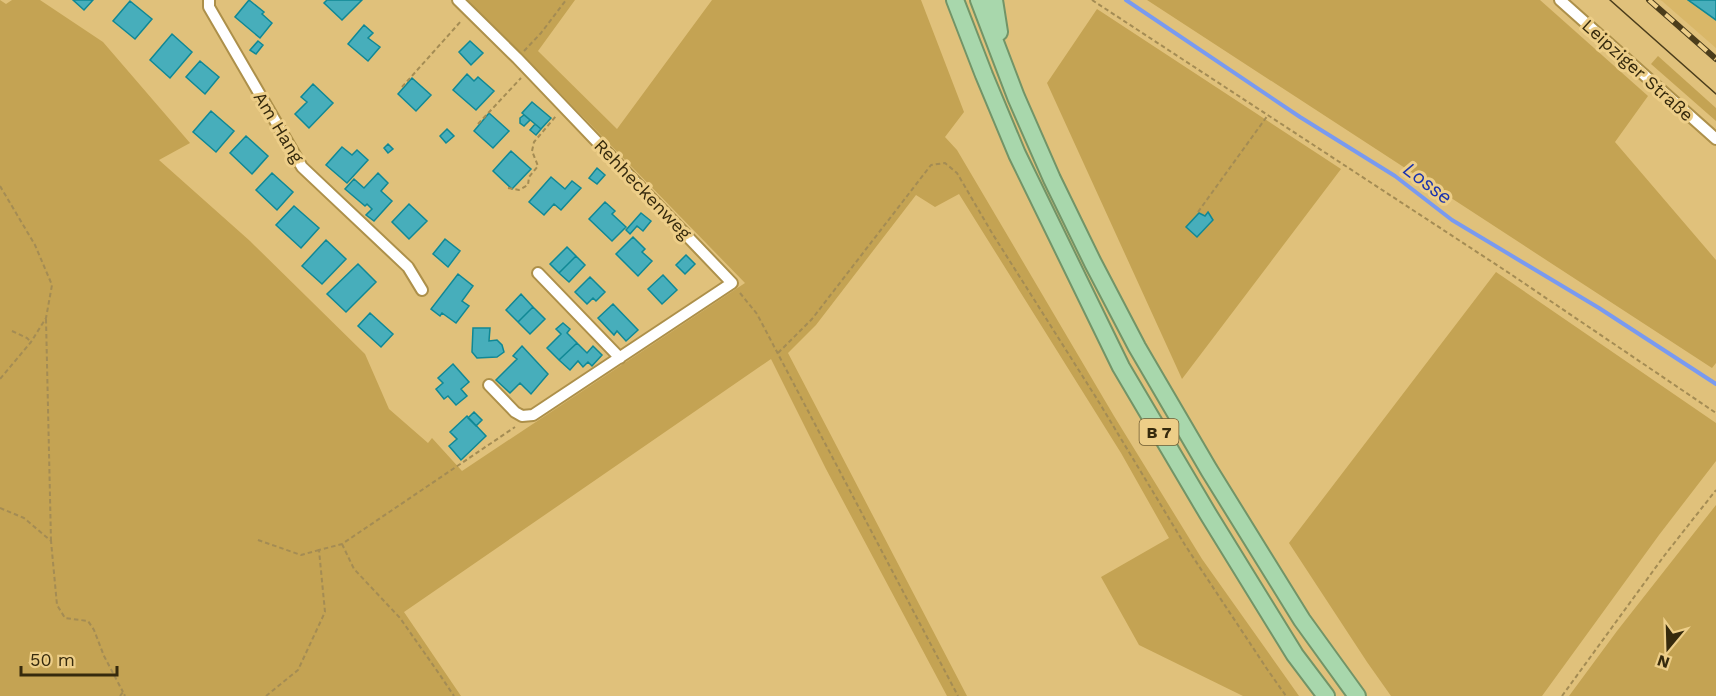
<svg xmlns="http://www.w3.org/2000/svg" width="1716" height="696" font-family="'Work Sans',sans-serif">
	<rect width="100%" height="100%" fill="#e0c17b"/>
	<!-- built -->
	<path fill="#d9b768" d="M 1660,0 L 1716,0 L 1716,48 L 1662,1 Z"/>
	<!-- green -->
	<path fill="#c4a353" d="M 0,0 L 6,4 L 12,0 L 40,0 L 103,42 L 190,143 L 159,160 L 250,241 L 365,354 L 389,409 L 428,443 L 432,438 L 462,471 L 745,283 L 516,48 L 467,0 L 575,0 L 538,51 L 617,129 L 712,0 L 921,0 L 964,112 L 945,137 L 957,150 L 1114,416 L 1202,559 L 1299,696 L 1243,696 L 1139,645 L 1101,577 L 1169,538 L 1121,453 L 959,194 L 935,207 L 916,195 L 816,325 L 788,353 L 967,696 L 947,696 L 826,469 L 771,359 L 404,612 L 461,696 L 0,696 Z
		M 1147,0 L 1540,0 L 1648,96 L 1615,142 L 1716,260 L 1716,363 L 1712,368 Z
		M 1097,9 L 1341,169 L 1182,379 L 1047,83 Z
		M 1658,56 L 1716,108 L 1716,121 L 1651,64 Z
		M 1496,272 L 1716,423 L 1716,461 L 1659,535 L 1542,696 L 1391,696 L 1367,662 L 1289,543 Z
		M 1716,505 L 1716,696 L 1569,696 L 1617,631 Z"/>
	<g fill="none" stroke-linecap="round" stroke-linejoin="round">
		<!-- stream -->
		<path stroke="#799af0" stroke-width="4" d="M 1126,0 L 1300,117 L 1395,176 L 1452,220 L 1599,308 L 1716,384"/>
	</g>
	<!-- building -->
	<path fill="#47aebb" stroke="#108895" stroke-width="1.5" d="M 73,0 L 93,0 L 84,10 Z
		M 249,0 L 264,12 L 262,14 L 272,23 L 260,38 L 235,17 Z
		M 327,0 L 362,0 L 342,20 L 324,3 Z
		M 1688,0 L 1716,0 L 1716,20 Z
		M 130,1 L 152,19 L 135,39 L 113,21 Z
		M 364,25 L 373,33 L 368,38 L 380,47 L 368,61 L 348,44 Z
		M 172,34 L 192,52 L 170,78 L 150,60 Z
		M 258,41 L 263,45 L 256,54 L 250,50 Z
		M 470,41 L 483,53 L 471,65 L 459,52 Z
		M 200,61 L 219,77 L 205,94 L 186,77 Z
		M 467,74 L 474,81 L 478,77 L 494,91 L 476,110 L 453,90 Z
		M 412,78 L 431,95 L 416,111 L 398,94 Z
		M 313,84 L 333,103 L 309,128 L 295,114 L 307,102 L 301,97 Z
		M 532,102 L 551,118 L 541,129 L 522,113 Z
		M 211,111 L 234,131 L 216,152 L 193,132 Z
		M 489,113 L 509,131 L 493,148 L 474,131 Z
		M 524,115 L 530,120 L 524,126 L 520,123 L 520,118 Z
		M 535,124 L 541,129 L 536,135 L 530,130 Z
		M 447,129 L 454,136 L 446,143 L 440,136 Z
		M 246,136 L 268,156 L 252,174 L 230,153 Z
		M 388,144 L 393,149 L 388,153 L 384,148 Z
		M 342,147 L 352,155 L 357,150 L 368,160 L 347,183 L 326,165 Z
		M 511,151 L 531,169 L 512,189 L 493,171 Z
		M 597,168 L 605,175 L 597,184 L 589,178 Z
		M 272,173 L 293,192 L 277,210 L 256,190 Z
		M 378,173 L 388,183 L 381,191 L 392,201 L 374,221 L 366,215 L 372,209 L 367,204 L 365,206 L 345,189 L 354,179 L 364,188 Z
		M 551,177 L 565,189 L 572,181 L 581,188 L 561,210 L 554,204 L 544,215 L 529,202 Z
		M 605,202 L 615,211 L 612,214 L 626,227 L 612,241 L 589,219 Z
		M 409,204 L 427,221 L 409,239 L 392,222 Z
		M 294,206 L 319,228 L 301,248 L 276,225 Z
		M 1208,212 L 1213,220 L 1197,237 L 1186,227 L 1199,213 L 1205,216 Z
		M 641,213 L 651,221 L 643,231 L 637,226 L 630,234 L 626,230 Z
		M 633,237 L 645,249 L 642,252 L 652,261 L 638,276 L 616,254 Z
		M 445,239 L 460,251 L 448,267 L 433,254 Z
		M 326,240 L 346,259 L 322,284 L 302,266 Z
		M 567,247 L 576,256 L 559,273 L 550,264 Z
		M 686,255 L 695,264 L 685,274 L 676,265 Z
		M 576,256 L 585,265 L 569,282 L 559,273 Z
		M 358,264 L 376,282 L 346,312 L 327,294 Z
		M 458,274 L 473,286 L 462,301 L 469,306 L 456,323 L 442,313 L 440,316 L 431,309 Z
		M 663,275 L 677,290 L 662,304 L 648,289 Z
		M 590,277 L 605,292 L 596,301 L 593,298 L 587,304 L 575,292 Z
		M 521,294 L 533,307 L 518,322 L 506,310 Z
		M 613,304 L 638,330 L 626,341 L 617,331 L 614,335 L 598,318 Z
		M 533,307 L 545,319 L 530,334 L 518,322 Z
		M 370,313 L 393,334 L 381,347 L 358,326 Z
		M 563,323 L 570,329 L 567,333 L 577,343 L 559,360 L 547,348 L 561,334 L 556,329 Z
		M 473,328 L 490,328 L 489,341 L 497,340 L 502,345 L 504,352 L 497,357 L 477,358 L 472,352 Z
		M 577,343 L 587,353 L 593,346 L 602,355 L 592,366 L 588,362 L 583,367 L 578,361 L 570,370 L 559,360 Z
		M 522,346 L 548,374 L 531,394 L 520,383 L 510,393 L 496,380 L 517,359 L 513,356 Z
		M 453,364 L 469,382 L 461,389 L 467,396 L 456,405 L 448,396 L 444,399 L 436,389 L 443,383 L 438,378 Z
		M 474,412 L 482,420 L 476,426 L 468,418 Z
		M 467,416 L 486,436 L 461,460 L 449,446 L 457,439 L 450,432 Z"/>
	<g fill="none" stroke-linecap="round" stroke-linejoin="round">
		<defs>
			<path id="minor" d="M 209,0 L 209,7 L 302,167 L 408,267 L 422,290
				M 458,0 L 517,58 L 732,283 L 533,415 L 522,416 L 515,412 L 489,385
				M 1560,0 L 1716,139
				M 538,273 L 620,358"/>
			<path id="trunk" d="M 955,0 L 984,75 L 1017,154 L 1121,367 L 1208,514 L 1295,655 L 1326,696
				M 979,0 L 1016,97 L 1052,179 L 1093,263 L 1137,347 L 1209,470 L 1302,620 L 1357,696
				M 994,0 L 999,32"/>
		</defs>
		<!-- minor casing -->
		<use href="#minor" stroke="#ad904a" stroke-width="14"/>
		<!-- trunk casing -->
		<use href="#trunk" stroke="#729467" stroke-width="20"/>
		<!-- path -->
		<path stroke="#a48c54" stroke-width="2" stroke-dasharray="4.5 3" stroke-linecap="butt" d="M 1092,0 L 1509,273 L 1716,413
			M 524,51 L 541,33 L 566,0
			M 402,87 L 462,20
			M 478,124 L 521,78
			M 0,186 L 35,245 L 52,285 L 46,318 L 31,342 L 0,379
			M 508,188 L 519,190 L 528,185 L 529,177 L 538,166 L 532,151 L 534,142 L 556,116
			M 1198,212 L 1268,115
			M 740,293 L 757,314 L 958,696
			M 46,319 L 51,541
			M 12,331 L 27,338 L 31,342
			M 778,353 L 812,319 L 931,165 L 945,163 L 957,173 L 992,233 L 1097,399 L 1185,545 L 1267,669 L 1286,696
			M 0,508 L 24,518 L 51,541 L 57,605 L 65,618 L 88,621 L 94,630 L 104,656 L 123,692
			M 258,540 L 301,555 L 319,550
			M 342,544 L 354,569 L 400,618 L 440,675 L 454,696
			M 120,696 L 123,692 L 125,696
			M 266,696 L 298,670 L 325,612 L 319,550 L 342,544 L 515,427
			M 1562,696 L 1664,556 L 1716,490"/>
		<!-- minor -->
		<use href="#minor" stroke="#fff" stroke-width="10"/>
		<!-- trunk -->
		<use href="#trunk" stroke="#a8d7ac" stroke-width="16"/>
		<!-- tram -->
		<path stroke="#4b3d1b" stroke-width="1.5" d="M 1610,0 L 1716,94"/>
		<defs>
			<path id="rail" d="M 1649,0 L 1716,59"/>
		</defs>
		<!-- rail casing -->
		<use href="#rail" stroke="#4b3d1b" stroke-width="6"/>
		<!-- rail -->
		<use href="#rail" stroke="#edce88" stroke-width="4" stroke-dasharray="11" stroke-linecap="butt"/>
	</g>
	<g text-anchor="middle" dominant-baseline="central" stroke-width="6" stroke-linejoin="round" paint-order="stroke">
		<!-- shield labels -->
		<rect fill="#edce88" stroke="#6d5b32" stroke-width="1.5" x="1139.5" y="419" width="39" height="26" rx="4.5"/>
		<g font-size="16" font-weight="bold" fill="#362a0d">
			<text x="1159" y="432">B 7</text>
		</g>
		<!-- street labels -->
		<g font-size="18" fill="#362a0d" stroke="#edce88">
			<text transform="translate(1638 70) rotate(42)">Leipziger Straße</text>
			<text transform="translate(279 127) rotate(59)">Am Hang</text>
			<text transform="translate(643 189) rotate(46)">Rehheckenweg</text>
		</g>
		<!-- water labels -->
		<g font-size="20" font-style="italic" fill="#1b33ae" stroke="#edce88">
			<text transform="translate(1428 183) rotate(37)">Losse</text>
		</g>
	</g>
	<!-- north arrow -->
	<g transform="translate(1668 648) rotate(199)" stroke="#edce88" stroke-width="4.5" paint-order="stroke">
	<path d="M0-4.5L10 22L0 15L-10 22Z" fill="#362a0d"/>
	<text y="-9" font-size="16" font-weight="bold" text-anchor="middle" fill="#362a0d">N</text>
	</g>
	<!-- scale -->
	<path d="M21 666v9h96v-9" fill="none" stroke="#362a0d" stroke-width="3"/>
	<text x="30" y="666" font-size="18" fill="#362a0d" stroke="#edce88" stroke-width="4.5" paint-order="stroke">50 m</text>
</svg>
